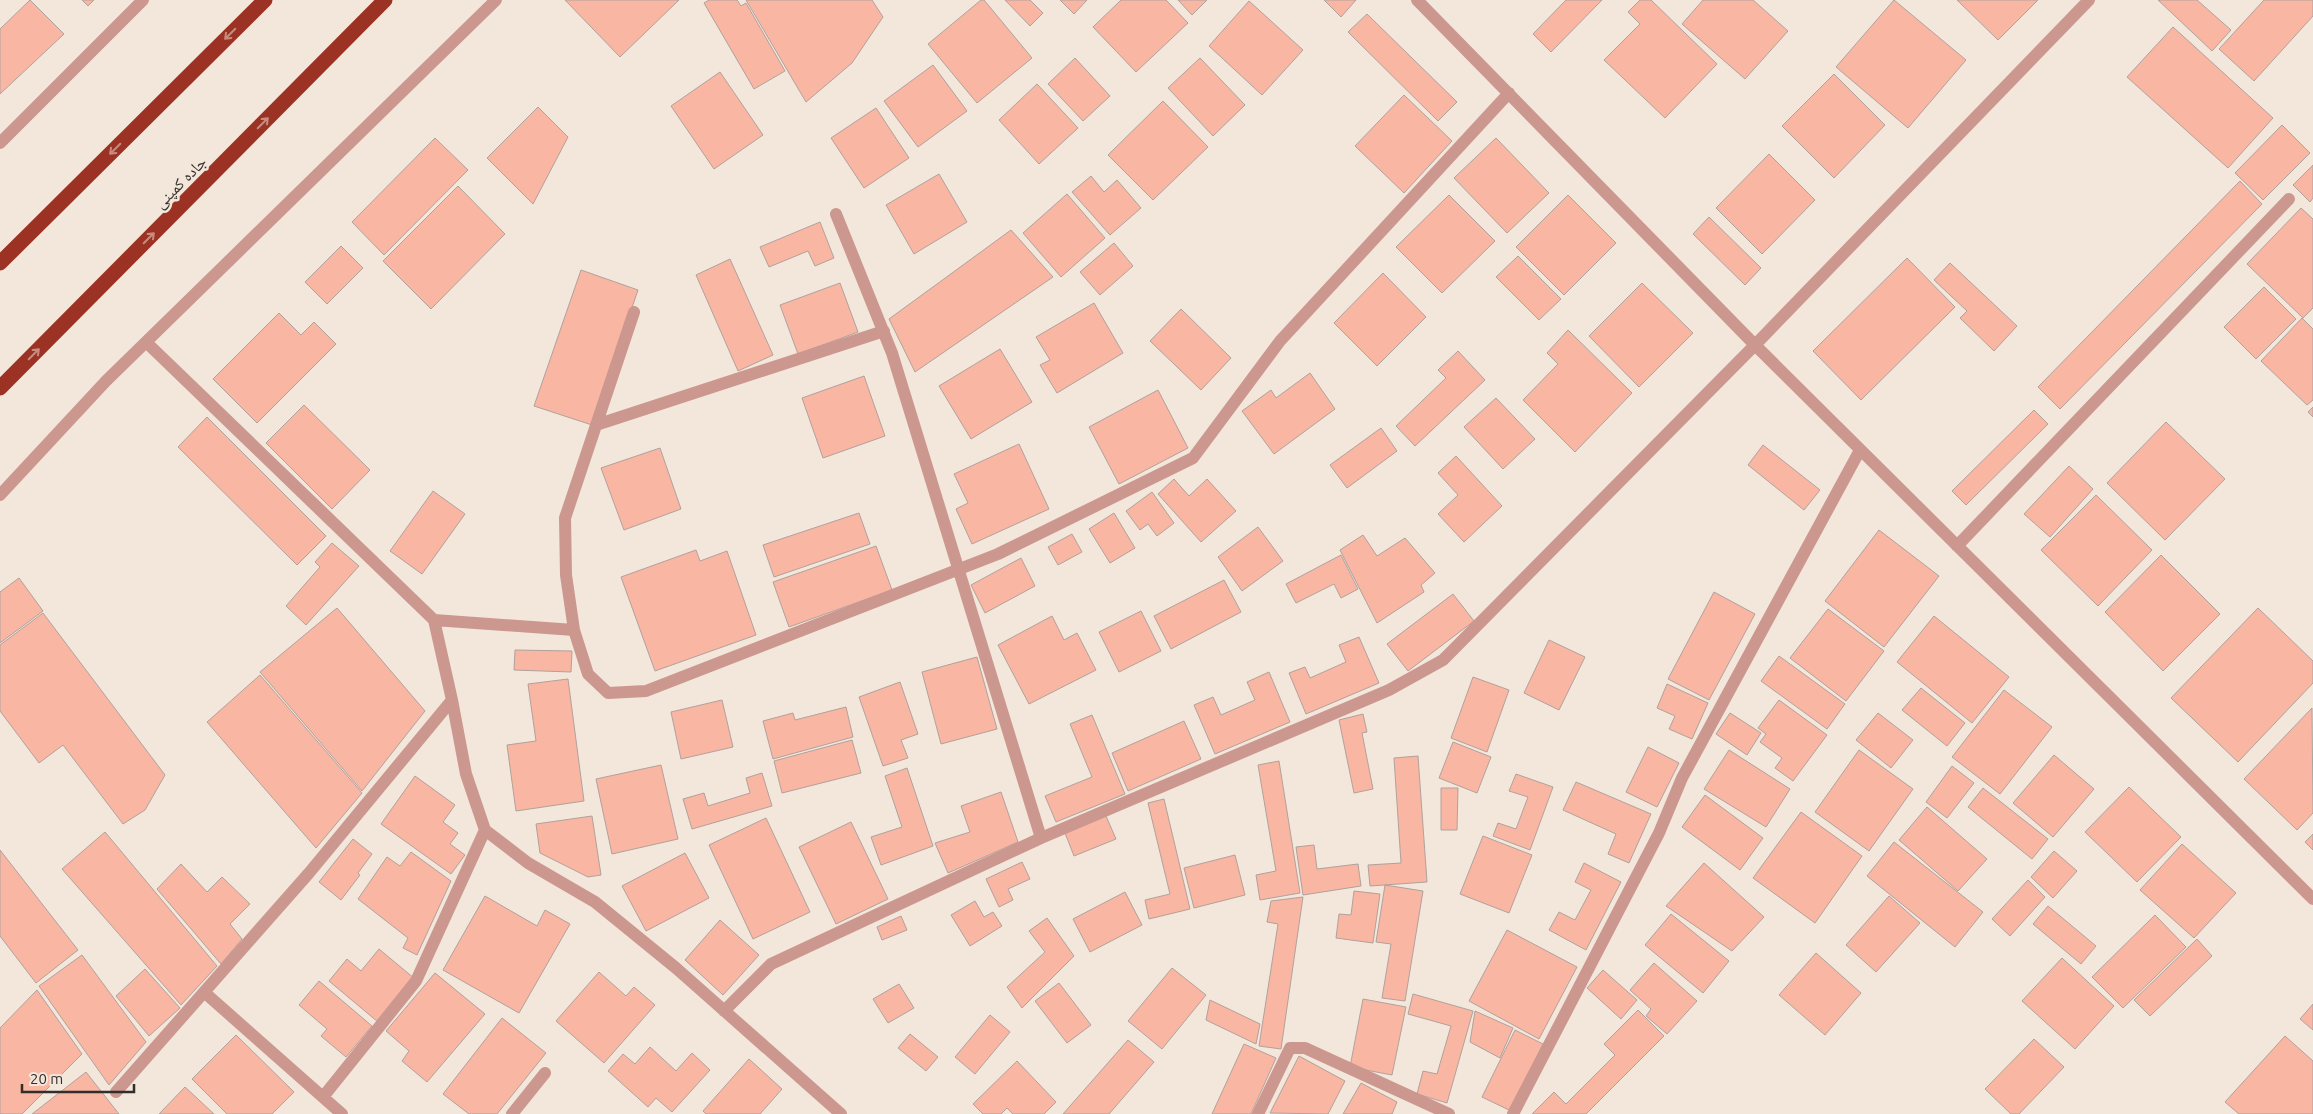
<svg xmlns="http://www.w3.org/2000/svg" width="2313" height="1114" font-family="Ubuntu,'Noto Naskh Arabic',sans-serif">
	<rect width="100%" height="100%" fill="#f3e6db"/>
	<!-- building -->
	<path fill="#f9b6a2" stroke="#b1a19c" d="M 30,0 L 64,34 L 0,94 L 0,29 Z
		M 82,0 L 94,0 L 88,6 Z
		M 565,0 L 679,0 L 620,57 Z
		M 709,0 L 737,0 L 741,6 L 746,3 L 785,71 L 754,89 L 704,3 Z
		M 746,0 L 872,0 L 883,17 L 852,63 L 806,102 Z
		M 981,0 L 984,0 L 1032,58 L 977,103 L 928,44 Z
		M 1005,0 L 1030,0 L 1043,13 L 1030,26 Z
		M 1060,0 L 1087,0 L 1074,14 Z
		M 1121,0 L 1166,0 L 1188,23 L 1136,72 L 1093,27 Z
		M 1178,0 L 1207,0 L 1192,15 Z
		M 1324,0 L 1356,0 L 1341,17 Z
		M 1566,0 L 1602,0 L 1551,52 L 1533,34 Z
		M 1640,0 L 1651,0 L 1717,64 L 1665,118 L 1604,60 L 1640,24 L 1628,12 Z
		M 1703,0 L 1753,0 L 1788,31 L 1745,79 L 1682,24 Z
		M 1894,0 L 1966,60 L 1908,128 L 1836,67 Z
		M 1957,0 L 2038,0 L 1998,40 Z
		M 2158,0 L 2197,0 L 2231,30 L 2212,51 Z
		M 2264,0 L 2313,0 L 2313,16 L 2254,81 L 2219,49 Z
		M 1249,1 L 1303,50 L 1262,95 L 1209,46 Z
		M 1367,14 L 1457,102 L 1438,121 L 1348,32 Z
		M 2173,27 L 2273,118 L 2228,168 L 2127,77 Z
		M 1075,58 L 1110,96 L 1083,121 L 1048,84 Z
		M 1200,58 L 1245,105 L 1213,136 L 1168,88 Z
		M 933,65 L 967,111 L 918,147 L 884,101 Z
		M 720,72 L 763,135 L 714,169 L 671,106 Z
		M 1834,74 L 1885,125 L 1834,178 L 1782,126 Z
		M 1037,84 L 1078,128 L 1039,164 L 999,120 Z
		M 1404,95 L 1452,141 L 1404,193 L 1355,146 Z
		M 1163,101 L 1208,147 L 1153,200 L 1108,155 Z
		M 538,107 L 568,137 L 533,204 L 487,158 Z
		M 876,108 L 909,158 L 864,188 L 831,138 Z
		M 2282,125 L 2310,153 L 2263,200 L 2235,173 Z
		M 435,138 L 468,170 L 384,255 L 352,222 Z
		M 1496,138 L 1549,193 L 1507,233 L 1454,178 Z
		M 1769,154 L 1815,200 L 1762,254 L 1716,208 Z
		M 2313,165 L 2313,198 L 2310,202 L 2293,185 Z
		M 939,174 L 967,222 L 914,254 L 886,205 Z
		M 1091,176 L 1104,192 L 1117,180 L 1141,208 L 1110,235 L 1072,192 Z
		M 2240,181 L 2262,204 L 2060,409 L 2038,387 Z
		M 458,186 L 505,234 L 431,309 L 383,261 Z
		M 1067,194 L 1105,238 L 1061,277 L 1023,233 Z
		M 1449,195 L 1495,241 L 1442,293 L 1396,247 Z
		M 1568,195 L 1616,243 L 1564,295 L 1516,247 Z
		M 2301,208 L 2313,219 L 2313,308 L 2303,318 L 2247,264 Z
		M 1709,217 L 1761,268 L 1745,285 L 1693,234 Z
		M 820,222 L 834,258 L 815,266 L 808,251 L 769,267 L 760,247 Z
		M 1011,230 L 1053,277 L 915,372 L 889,319 Z
		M 1114,243 L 1133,266 L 1100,295 L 1080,272 Z
		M 341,246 L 363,268 L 327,304 L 305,282 Z
		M 1518,256 L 1561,299 L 1539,320 L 1496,277 Z
		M 1907,258 L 1955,307 L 1861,400 L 1813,351 Z
		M 730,259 L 773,355 L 738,371 L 696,275 Z
		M 1950,263 L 2017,326 L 1994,351 L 1960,318 L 1967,311 L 1934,280 Z
		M 581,270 L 638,290 L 592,425 L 534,406 Z
		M 1383,273 L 1426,317 L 1377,366 L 1334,323 Z
		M 840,283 L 858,332 L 798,354 L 780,305 Z
		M 1642,283 L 1693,333 L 1639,387 L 1589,336 Z
		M 2264,287 L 2296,319 L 2256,359 L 2224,327 Z
		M 1094,303 L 1123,353 L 1057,393 L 1040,365 L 1050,360 L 1036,337 Z
		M 1181,309 L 1231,358 L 1201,390 L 1150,341 Z
		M 279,313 L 301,335 L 314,322 L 336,344 L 257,423 L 213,379 Z
		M 2302,318 L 2313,329 L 2313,400 L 2307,405 L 2261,361 Z
		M 1568,330 L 1632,393 L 1575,452 L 1523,400 L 1558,364 L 1547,353 Z
		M 1000,349 L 1032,402 L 971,439 L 939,386 Z
		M 1458,351 L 1485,380 L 1415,446 L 1396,426 L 1446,378 L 1438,370 Z
		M 1310,373 L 1335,409 L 1274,454 L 1242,411 L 1271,390 L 1276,398 Z
		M 864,376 L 885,436 L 823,458 L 802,398 Z
		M 1158,390 L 1188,448 L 1119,484 L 1089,427 Z
		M 1496,398 L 1535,439 L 1503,469 L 1464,427 Z
		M 304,405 L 370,470 L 332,509 L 266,443 Z
		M 2313,407 L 2313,417 L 2308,412 Z
		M 2034,410 L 2048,424 L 1966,505 L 1952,491 Z
		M 207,417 L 326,536 L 297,565 L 178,447 Z
		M 2166,422 L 2225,479 L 2165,540 L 2107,483 Z
		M 1381,428 L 1397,451 L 1347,488 L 1330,465 Z
		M 1019,444 L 1049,509 L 972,544 L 956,509 L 968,503 L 954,474 Z
		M 1763,445 L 1820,490 L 1804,510 L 1748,465 Z
		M 660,448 L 681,509 L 624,530 L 601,468 Z
		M 1456,456 L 1502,506 L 1464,542 L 1438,514 L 1458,495 L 1438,473 Z
		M 2069,466 L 2093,489 L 2050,537 L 2024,514 Z
		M 1174,479 L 1189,496 L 1207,479 L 1236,511 L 1201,542 L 1158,494 Z
		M 433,491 L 465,514 L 422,574 L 390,551 Z
		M 1152,492 L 1174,523 L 1157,536 L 1148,524 L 1140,530 L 1126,511 Z
		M 2096,495 L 2152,550 L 2098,606 L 2041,550 Z
		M 859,513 L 870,544 L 774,577 L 763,545 Z
		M 1114,513 L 1135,548 L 1110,563 L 1089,529 Z
		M 1258,527 L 1283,561 L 1242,591 L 1218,557 Z
		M 1879,530 L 1939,576 L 1884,647 L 1825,601 Z
		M 1072,534 L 1082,552 L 1058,565 L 1048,547 Z
		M 1363,535 L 1377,556 L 1405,538 L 1435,573 L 1421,585 L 1424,592 L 1377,623 L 1340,550 Z
		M 332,543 L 359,566 L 306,625 L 286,606 L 320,567 L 315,562 Z
		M 876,546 L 892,590 L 789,627 L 773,582 Z
		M 696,550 L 700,561 L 727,551 L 756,635 L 655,671 L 621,577 Z
		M 1341,555 L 1358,589 L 1341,598 L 1334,584 L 1296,603 L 1286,584 Z
		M 2161,555 L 2220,614 L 2163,671 L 2105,612 Z
		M 1021,558 L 1035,586 L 985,613 L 971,585 Z
		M 19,578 L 43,611 L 0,643 L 0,592 Z
		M 1224,580 L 1241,612 L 1171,649 L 1154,616 Z
		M 1714,592 L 1755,614 L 1709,700 L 1668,679 Z
		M 1453,594 L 1474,621 L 1408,671 L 1387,644 Z
		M 337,608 L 425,711 L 362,791 L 260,672 Z
		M 2258,608 L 2313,661 L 2313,683 L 2238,762 L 2171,698 Z
		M 1828,609 L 1884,651 L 1846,701 L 1790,658 Z
		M 1141,611 L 1161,651 L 1119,672 L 1099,632 Z
		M 43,613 L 165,775 L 145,810 L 123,824 L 63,745 L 39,763 L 0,711 L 0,645 Z
		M 1052,616 L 1064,640 L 1077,633 L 1096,670 L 1029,704 L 998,645 Z
		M 1934,616 L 2009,677 L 1972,723 L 1897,662 Z
		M 1359,637 L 1379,683 L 1306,714 L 1289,673 L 1305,667 L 1310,678 L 1346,662 L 1339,645 Z
		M 1549,640 L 1585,657 L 1559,710 L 1524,693 Z
		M 515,650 L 572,651 L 571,672 L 514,670 Z
		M 1779,656 L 1845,704 L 1827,729 L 1761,681 Z
		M 977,657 L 997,729 L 941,744 L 922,672 Z
		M 1269,672 L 1290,722 L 1215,754 L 1194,705 L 1213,697 L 1221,715 L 1255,700 L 1247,682 Z
		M 260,675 L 362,793 L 316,848 L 207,722 Z
		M 1473,677 L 1509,690 L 1487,752 L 1451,738 Z
		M 568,679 L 584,801 L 516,811 L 507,745 L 536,741 L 528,684 Z
		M 900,682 L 918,734 L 901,740 L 908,758 L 883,766 L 859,697 Z
		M 1667,684 L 1708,703 L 1692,739 L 1669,729 L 1675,716 L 1657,708 Z
		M 1921,688 L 1965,723 L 1947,746 L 1902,710 Z
		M 2004,690 L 2052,727 L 2000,794 L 1952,757 Z
		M 722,700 L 733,747 L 681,759 L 671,712 Z
		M 1779,700 L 1827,735 L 1793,781 L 1775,768 L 1782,758 L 1760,742 L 1766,734 L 1758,728 Z
		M 846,707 L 853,737 L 773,759 L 763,721 L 793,713 L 795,720 Z
		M 2312,708 L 2313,813 L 2297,830 L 2244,779 Z
		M 1730,713 L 1761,733 L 1747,755 L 1716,734 Z
		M 1878,713 L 1913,740 L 1891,768 L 1856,740 Z
		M 1363,714 L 1367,732 L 1362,733 L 1373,789 L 1354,793 L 1339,720 Z
		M 1092,715 L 1125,794 L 1056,822 L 1045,796 L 1092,777 L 1070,724 Z
		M 1184,721 L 1201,759 L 1128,791 L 1112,753 Z
		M 852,740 L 861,773 L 782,793 L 774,761 Z
		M 1453,742 L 1491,757 L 1477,793 L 1439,778 Z
		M 1648,747 L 1679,763 L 1657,807 L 1626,792 Z
		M 1729,750 L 1790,789 L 1766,827 L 1704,789 Z
		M 1859,750 L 1913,789 L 1869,851 L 1815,812 Z
		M 2054,755 L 2094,789 L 2053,837 L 2013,803 Z
		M 1418,756 L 1427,882 L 1370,886 L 1368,865 L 1401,863 L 1394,758 Z
		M 1279,761 L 1300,893 L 1260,900 L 1256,875 L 1276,871 L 1258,765 Z
		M 661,765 L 678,839 L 612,854 L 596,779 Z
		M 1952,766 L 1974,783 L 1947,818 L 1926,802 Z
		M 907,768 L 933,846 L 881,865 L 871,837 L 902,827 L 885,776 Z
		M 762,773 L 772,806 L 692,829 L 683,799 L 704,793 L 708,806 L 750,793 L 746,778 Z
		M 1516,774 L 1553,787 L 1530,850 L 1493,836 L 1498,823 L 1516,829 L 1528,797 L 1509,791 Z
		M 415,776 L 455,805 L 443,822 L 458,833 L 450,844 L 465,855 L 451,874 L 381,824 Z
		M 1576,782 L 1651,814 L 1629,863 L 1608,854 L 1616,834 L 1563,810 Z
		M 2129,787 L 2181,837 L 2137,882 L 2085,832 Z
		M 1441,788 L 1458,788 L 1457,830 L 1441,830 Z
		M 1983,788 L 2048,839 L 2032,859 L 1968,807 Z
		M 1001,792 L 1018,842 L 948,873 L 935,843 L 970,832 L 961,806 Z
		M 1705,795 L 1763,838 L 1740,870 L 1682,827 Z
		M 1164,799 L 1190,909 L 1149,919 L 1145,900 L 1170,894 L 1148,803 Z
		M 1927,807 L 1987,859 L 1958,891 L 1899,840 Z
		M 1801,812 L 1862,856 L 1815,923 L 1753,878 Z
		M 592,816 L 601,875 L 588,877 L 540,853 L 536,824 Z
		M 1106,816 L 1116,839 L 1074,856 L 1065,833 Z
		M 766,818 L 810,912 L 753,939 L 709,845 Z
		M 851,822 L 888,899 L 836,924 L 799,847 Z
		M 105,832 L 217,966 L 181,1005 L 62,869 Z
		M 2313,834 L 2313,850 L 2305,842 Z
		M 1483,836 L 1532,855 L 1509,913 L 1460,894 Z
		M 353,839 L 372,854 L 358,873 L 360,875 L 341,900 L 319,882 Z
		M 1894,842 L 1983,912 L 1955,947 L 1867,876 Z
		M 2182,844 L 2236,893 L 2194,938 L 2140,890 Z
		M 1314,845 L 1317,869 L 1358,864 L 1361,886 L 1303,895 L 1296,847 Z
		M 0,850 L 78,950 L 36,983 L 0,936 Z
		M 2054,851 L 2077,871 L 2053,898 L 2031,877 Z
		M 411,852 L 451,881 L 417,955 L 403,948 L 408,938 L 358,899 L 387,857 L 400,866 Z
		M 685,853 L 709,898 L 646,931 L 622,886 Z
		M 1235,855 L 1245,895 L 1194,908 L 1184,868 Z
		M 1022,862 L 1030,879 L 1008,889 L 1013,900 L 999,907 L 986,879 Z
		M 1584,863 L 1621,882 L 1586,950 L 1549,930 L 1559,912 L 1575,920 L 1591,890 L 1575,882 Z
		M 1704,863 L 1764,917 L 1732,951 L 1666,906 Z
		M 181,864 L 207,892 L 222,877 L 250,904 L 230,924 L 242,939 L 221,964 L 157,889 Z
		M 2028,880 L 2045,897 L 2010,936 L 1992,919 Z
		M 1385,885 L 1423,891 L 1405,1001 L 1382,998 L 1391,944 L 1376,942 Z
		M 1354,891 L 1380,894 L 1373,943 L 1336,938 L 1339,914 L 1351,915 Z
		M 1125,892 L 1142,925 L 1090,952 L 1073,919 Z
		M 485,896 L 537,926 L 545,910 L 570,924 L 519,1013 L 443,970 Z
		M 1889,896 L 1920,923 L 1876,972 L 1846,945 Z
		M 1303,897 L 1281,1049 L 1259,1046 L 1278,924 L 1267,922 L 1271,901 Z
		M 975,901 L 984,917 L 993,912 L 1002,926 L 970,946 L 951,915 Z
		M 2048,906 L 2096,946 L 2081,964 L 2033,924 Z
		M 1671,914 L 1729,961 L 1703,993 L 1645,945 Z
		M 2155,915 L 2186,947 L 2123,1008 L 2092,977 Z
		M 901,916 L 907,930 L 882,940 L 877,927 Z
		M 1047,918 L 1074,956 L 1022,1008 L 1007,987 L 1045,952 L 1029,931 Z
		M 720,920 L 759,955 L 723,995 L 685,960 Z
		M 1507,930 L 1577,967 L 1539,1039 L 1469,1001 Z
		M 2197,939 L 2212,956 L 2150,1016 L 2134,1000 Z
		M 379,949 L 415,979 L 378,1022 L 329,981 L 347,959 L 361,971 Z
		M 1816,953 L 1861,993 L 1825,1035 L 1779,995 Z
		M 82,955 L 146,1042 L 109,1085 L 39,986 Z
		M 2062,958 L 2114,1006 L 2075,1049 L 2022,1001 Z
		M 1654,963 L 1697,1001 L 1667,1034 L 1646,1016 L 1651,1009 L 1630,990 Z
		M 1172,968 L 1206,995 L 1162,1049 L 1128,1021 Z
		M 145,969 L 180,1008 L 149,1036 L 116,996 Z
		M 1603,970 L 1637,1000 L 1621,1019 L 1587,988 Z
		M 599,972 L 626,996 L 634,987 L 655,1005 L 604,1063 L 556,1021 Z
		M 435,973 L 485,1014 L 427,1082 L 402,1061 L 409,1051 L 386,1031 Z
		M 319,981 L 372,1026 L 346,1057 L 321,1036 L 327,1029 L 299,1005 Z
		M 1059,983 L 1091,1025 L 1067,1043 L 1035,1001 Z
		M 899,984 L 914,1008 L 888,1023 L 873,999 Z
		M 37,990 L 82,1054 L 22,1114 L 0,1114 L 0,1028 Z
		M 1413,994 L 1473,1011 L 1447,1103 L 1417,1094 L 1423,1071 L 1437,1074 L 1451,1026 L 1408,1014 Z
		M 1363,999 L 1406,1007 L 1392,1075 L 1350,1067 Z
		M 1210,1000 L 1260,1024 L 1256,1044 L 1206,1020 Z
		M 2313,1004 L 2313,1030 L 2300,1019 Z
		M 1638,1010 L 1664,1036 L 1586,1114 L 1532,1114 L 1554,1092 L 1566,1104 L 1615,1055 L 1604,1044 Z
		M 1475,1011 L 1513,1028 L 1500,1058 L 1470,1042 Z
		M 990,1015 L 1010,1032 L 975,1074 L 955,1057 Z
		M 502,1018 L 546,1053 L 497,1114 L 469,1114 L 443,1094 Z
		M 1515,1030 L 1543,1044 L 1511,1111 L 1482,1097 Z
		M 910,1034 L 938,1057 L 926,1071 L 898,1048 Z
		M 236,1035 L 294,1092 L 272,1114 L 227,1114 L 192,1079 Z
		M 2285,1036 L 2313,1061 L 2313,1114 L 2239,1114 L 2225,1102 Z
		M 2034,1039 L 2064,1067 L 2019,1114 L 2011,1114 L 1985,1089 Z
		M 1128,1040 L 1154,1062 L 1109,1114 L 1063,1114 Z
		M 1244,1044 L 1276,1058 L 1251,1114 L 1212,1114 Z
		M 650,1047 L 676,1071 L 692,1053 L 710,1070 L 672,1112 L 656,1098 L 648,1107 L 608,1071 L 623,1054 L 635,1064 Z
		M 1299,1056 L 1345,1081 L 1328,1114 L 1270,1113 Z
		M 749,1059 L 782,1089 L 760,1114 L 706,1114 L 703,1111 Z
		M 1017,1061 L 1056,1102 L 1044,1114 L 1013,1114 L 1007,1108 L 1001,1114 L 983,1114 L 973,1104 Z
		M 86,1072 L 119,1114 L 32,1114 Z
		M 1361,1083 L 1397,1102 L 1392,1114 L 1343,1114 Z
		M 185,1087 L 214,1114 L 159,1114 Z"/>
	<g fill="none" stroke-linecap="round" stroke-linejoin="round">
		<!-- minor -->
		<path stroke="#cb978e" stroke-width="12" d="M 1417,0 L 1755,345 L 2313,899
			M 0,143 L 143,0
			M 836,214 L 892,353 L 1041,838
			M 634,312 L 565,518 L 566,575 L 574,630 L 588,674 L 608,693 L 646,691 L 998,554 L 1193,458 L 1280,341 L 1509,93
			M 146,342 L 434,620 L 452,700 L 466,774 L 485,830 L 528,863 L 595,902 L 676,968 L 841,1114
			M 596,425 L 884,331
			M 0,495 L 106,381 L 496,0
			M 1957,546 L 2289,199
			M 434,620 L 574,630
			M 204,992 L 342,1114
			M 724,1011 L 771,964 L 1041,838 L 1389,690 L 1443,660 L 1755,345 L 2089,0
			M 116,1092 L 309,873 L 452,700
			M 323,1097 L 416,981 L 485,830
			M 512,1114 L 545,1073
			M 1258,1114 L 1290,1048 L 1305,1048 L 1449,1114
			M 1513,1114 L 1659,833 L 1682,778 L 1860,450"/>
		<!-- highway -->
		<path stroke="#9b3223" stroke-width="15" d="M 0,263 L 265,0
			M 0,388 L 385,0"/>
	</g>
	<!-- one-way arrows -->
	<defs><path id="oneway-shaft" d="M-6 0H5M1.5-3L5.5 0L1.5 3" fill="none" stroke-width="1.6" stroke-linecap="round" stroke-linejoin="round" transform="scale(1.25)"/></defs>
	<g stroke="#c78c7f">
		<use href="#oneway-shaft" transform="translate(230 34) rotate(135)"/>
		<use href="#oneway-shaft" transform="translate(263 123) rotate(-45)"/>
		<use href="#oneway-shaft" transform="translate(115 149) rotate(135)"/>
		<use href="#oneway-shaft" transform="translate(149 238) rotate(-45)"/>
		<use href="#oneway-shaft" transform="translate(34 354) rotate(-45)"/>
	</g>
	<g text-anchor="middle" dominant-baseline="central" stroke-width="5" stroke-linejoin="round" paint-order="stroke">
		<!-- street labels -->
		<g font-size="16" fill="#332e2a" stroke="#f3e6db">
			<text transform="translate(180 182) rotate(-45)">جاده کمپنی</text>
		</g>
	</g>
	<!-- scale -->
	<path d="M22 1084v8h112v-8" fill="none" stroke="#332e2a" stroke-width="2.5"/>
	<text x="30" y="1084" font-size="15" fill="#332e2a" stroke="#f3e6db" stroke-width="4" paint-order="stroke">20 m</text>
</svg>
